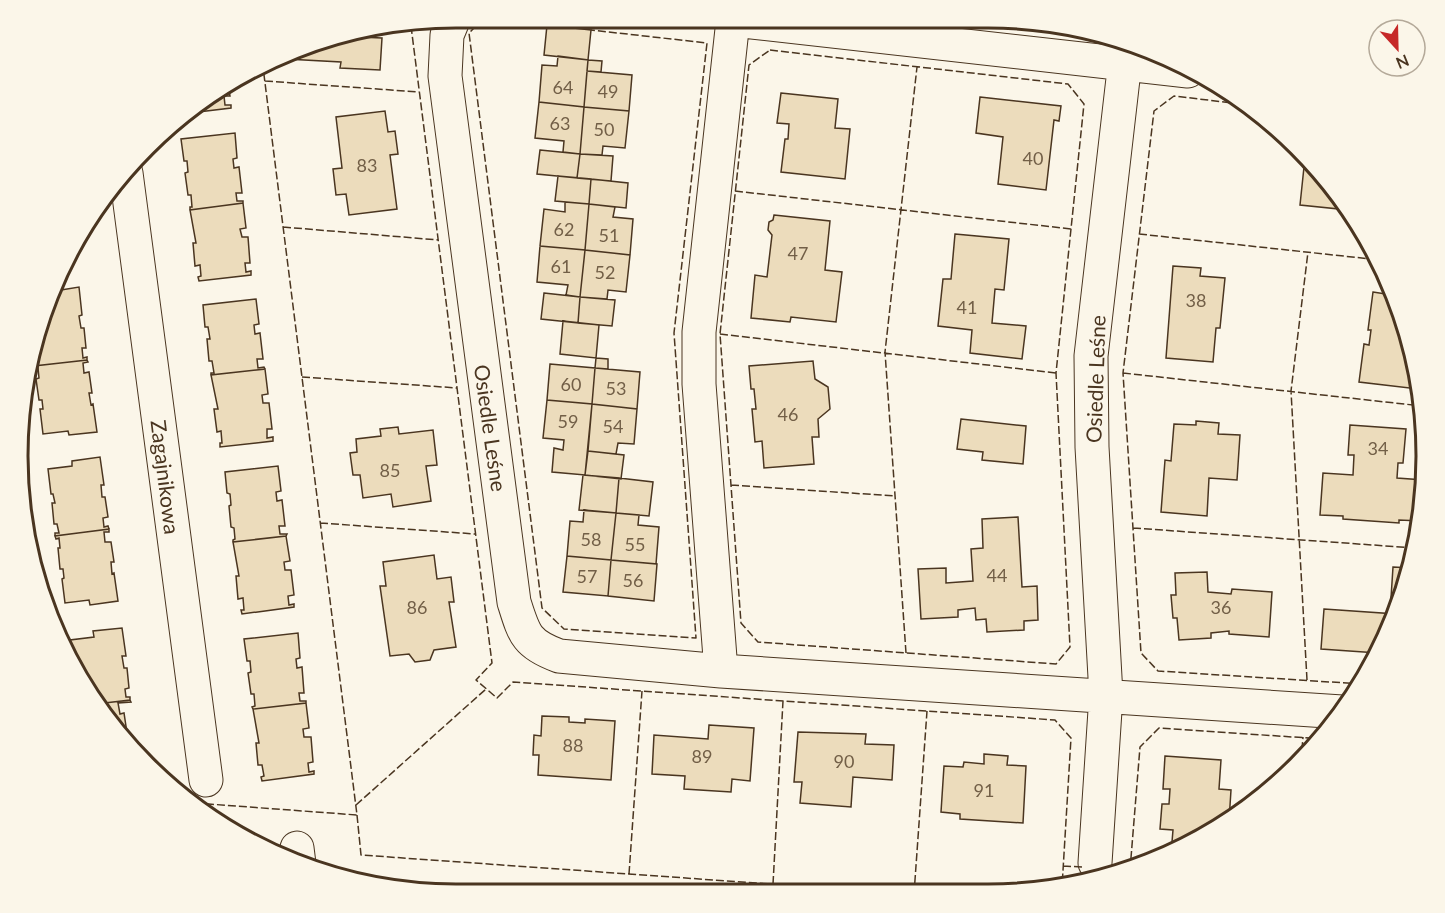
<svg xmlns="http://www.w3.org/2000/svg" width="1445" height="913" font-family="Lato,sans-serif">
	<rect width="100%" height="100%" fill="#fbf6e9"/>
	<!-- building -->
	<path fill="#ecdcbc" stroke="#4a3520" stroke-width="1.5" d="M 547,25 L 591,30 L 588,60 L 544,55 Z
		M 359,34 L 359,37 L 382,38 L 380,70 L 340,68 L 341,62 L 286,59 L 286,56 L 316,41 Z
		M 558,56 L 588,60 L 584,107 L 539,102 L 542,65 L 557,66 Z
		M 588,60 L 602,61 L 601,72 L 587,71 Z
		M 587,71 L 632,75 L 629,111 L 584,107 Z
		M 228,84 L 230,96 L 224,96 L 225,105 L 231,105 L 231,108 L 190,113 L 213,92 Z
		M 781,93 L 838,99 L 835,128 L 850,129 L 845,179 L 781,172 L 785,139 L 788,139 L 789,124 L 777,123 Z
		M 980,97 L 1061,106 L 1059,121 L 1054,120 L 1046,190 L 998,184 L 1003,137 L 976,133 Z
		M 539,102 L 584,107 L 580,154 L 563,152 L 564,141 L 535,138 Z
		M 584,107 L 629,111 L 625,148 L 603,146 L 602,155 L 580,154 Z
		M 385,111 L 388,132 L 395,131 L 398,154 L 390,155 L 397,209 L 349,215 L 346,194 L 336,195 L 333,169 L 342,168 L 336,117 Z
		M 235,133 L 237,158 L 233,159 L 234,168 L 239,167 L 242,193 L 236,193 L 237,201 L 243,201 L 243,203 L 190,210 L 190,207 L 192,207 L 191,195 L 188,195 L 185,173 L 188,172 L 187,161 L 184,161 L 181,139 Z
		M 540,150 L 580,154 L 577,178 L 537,174 Z
		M 580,154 L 613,156 L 611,181 L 577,178 Z
		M 1304,167 L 1316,168 L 1336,189 L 1349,210 L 1300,205 Z
		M 558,176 L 591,179 L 589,204 L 555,201 Z
		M 591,179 L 628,183 L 626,208 L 589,204 Z
		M 565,202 L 589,204 L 585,250 L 540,246 L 544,209 L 565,212 Z
		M 243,203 L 246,228 L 240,229 L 242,237 L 248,237 L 250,263 L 245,263 L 246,272 L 251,271 L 251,275 L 199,281 L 198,277 L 201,276 L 200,265 L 195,266 L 193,243 L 196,243 L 190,210 Z
		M 589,204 L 615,207 L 613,217 L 633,219 L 630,255 L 585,250 Z
		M 774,215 L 830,221 L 825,270 L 842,272 L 836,322 L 791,317 L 790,322 L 751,318 L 755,275 L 767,277 L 772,235 L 768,230 L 769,222 L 773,220 Z
		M 955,234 L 1009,239 L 1004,290 L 995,289 L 992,323 L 1026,326 L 1022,359 L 970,353 L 972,330 L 938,326 L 943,279 L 951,279 Z
		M 540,246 L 585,250 L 580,297 L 566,295 L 568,285 L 537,282 Z
		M 585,250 L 630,255 L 626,292 L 608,290 L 607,299 L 580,297 Z
		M 1173,266 L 1201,268 L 1200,276 L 1225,278 L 1220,328 L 1216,328 L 1213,362 L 1166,358 Z
		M 79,287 L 82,315 L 79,316 L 81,328 L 84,328 L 86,348 L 82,348 L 83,358 L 87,357 L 87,360 L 34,366 L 34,364 L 37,364 L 36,354 L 34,354 L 41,315 L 55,291 Z
		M 1373,292 L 1392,295 L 1393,294 L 1412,343 L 1419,384 L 1418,389 L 1359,382 L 1364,344 L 1369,345 L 1371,330 L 1368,330 Z
		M 544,293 L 580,297 L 578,323 L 541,319 Z
		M 580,297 L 615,300 L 612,326 L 578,323 Z
		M 256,299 L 259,324 L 254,325 L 255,334 L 260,333 L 263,359 L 257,359 L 258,368 L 264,367 L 265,369 L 211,375 L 211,373 L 214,373 L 212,361 L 209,361 L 207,339 L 210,339 L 208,327 L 205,327 L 203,305 Z
		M 563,321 L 599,325 L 596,358 L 560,354 Z
		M 596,358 L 608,359 L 608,369 L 595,368 Z
		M 87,360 L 88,362 L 83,363 L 84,373 L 89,372 L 92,393 L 89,393 L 91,405 L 93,404 L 97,432 L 69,435 L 68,431 L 43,434 L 40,409 L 43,409 L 42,400 L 39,400 L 36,379 L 39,378 L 38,368 L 34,369 L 34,366 Z
		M 813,361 L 815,379 L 828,387 L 830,409 L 818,419 L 819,437 L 812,437 L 814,464 L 764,468 L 762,441 L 755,442 L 752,409 L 756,409 L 754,389 L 751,389 L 749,366 Z
		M 550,364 L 595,368 L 592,404 L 547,400 Z
		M 595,368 L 640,372 L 637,409 L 592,404 Z
		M 265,369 L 268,394 L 262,395 L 263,403 L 269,403 L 272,429 L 267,429 L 267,438 L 273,437 L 273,441 L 220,447 L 220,443 L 222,443 L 221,431 L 217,432 L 214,409 L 218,409 L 211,375 Z
		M 547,400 L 592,404 L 585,475 L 552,472 L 554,448 L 563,450 L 564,440 L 543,438 Z
		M 592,404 L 637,409 L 634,444 L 618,443 L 616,454 L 588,451 Z
		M 961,419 L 1026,426 L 1023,464 L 982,460 L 983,452 L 957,449 Z
		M 1196,421 L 1219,423 L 1218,434 L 1240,435 L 1237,480 L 1209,478 L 1207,516 L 1161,512 L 1165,460 L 1171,461 L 1174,424 L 1196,425 Z
		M 1350,425 L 1406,429 L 1403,463 L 1398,463 L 1397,478 L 1424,480 L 1421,521 L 1399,520 L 1399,523 L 1343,519 L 1343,516 L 1320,515 L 1323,473 L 1353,475 L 1354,455 L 1348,455 Z
		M 398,427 L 399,434 L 433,430 L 437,465 L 426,466 L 431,501 L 393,507 L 391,494 L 363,498 L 360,475 L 353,475 L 350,453 L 357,452 L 356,439 L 381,436 L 380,429 Z
		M 588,451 L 624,455 L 621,479 L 585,475 Z
		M 100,457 L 104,485 L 101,485 L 102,497 L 105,497 L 108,517 L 103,518 L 104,527 L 108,526 L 109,529 L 55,536 L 55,533 L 59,533 L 57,524 L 54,524 L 52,503 L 55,503 L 53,494 L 51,494 L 48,469 L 72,466 L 72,461 Z
		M 278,466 L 281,491 L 276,492 L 277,501 L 282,500 L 285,526 L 279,526 L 280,534 L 287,534 L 286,536 L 233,542 L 233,540 L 235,539 L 234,528 L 231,527 L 229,506 L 231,505 L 230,494 L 227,493 L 225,472 Z
		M 583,475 L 619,478 L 616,513 L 579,510 Z
		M 619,478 L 653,482 L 649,516 L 616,513 Z
		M 584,510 L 616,513 L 611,560 L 567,556 L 570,521 L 583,522 Z
		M 616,513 L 639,515 L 638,525 L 659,527 L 656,564 L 611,560 Z
		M 1018,517 L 1022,587 L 1037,586 L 1038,620 L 1024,621 L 1024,630 L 987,632 L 986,619 L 976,620 L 975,608 L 958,610 L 958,617 L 921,619 L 918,569 L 946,568 L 946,583 L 973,581 L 971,549 L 983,548 L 982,519 Z
		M 109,529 L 109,532 L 104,532 L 105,542 L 111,542 L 114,562 L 111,562 L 112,574 L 114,573 L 118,601 L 90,605 L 89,600 L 65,603 L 62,579 L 64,578 L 63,569 L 60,569 L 58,548 L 60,548 L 59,538 L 56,539 L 55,536 Z
		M 286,536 L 290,561 L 284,562 L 285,570 L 291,570 L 294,595 L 288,596 L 289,605 L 294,604 L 294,607 L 242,614 L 241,610 L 244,610 L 243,598 L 238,599 L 236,576 L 239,576 L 233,542 Z
		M 434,555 L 437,579 L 451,577 L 454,602 L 449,602 L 456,647 L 434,650 L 430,660 L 415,662 L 409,654 L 390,656 L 380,586 L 386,586 L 383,562 Z
		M 567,556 L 611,560 L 608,596 L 563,592 Z
		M 611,560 L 657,564 L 654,601 L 608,596 Z
		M 1393,567 L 1411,568 L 1403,599 L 1391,598 Z
		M 1207,572 L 1208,592 L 1231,594 L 1232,589 L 1272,592 L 1269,637 L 1229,634 L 1229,631 L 1211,633 L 1211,638 L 1179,640 L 1177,618 L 1173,618 L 1171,595 L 1176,595 L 1175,573 Z
		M 1324,609 L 1396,614 L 1378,653 L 1321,649 Z
		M 122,628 L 126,656 L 122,656 L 124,668 L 127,668 L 129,688 L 125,689 L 126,697 L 130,697 L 130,700 L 96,704 L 92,700 L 71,655 L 70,640 L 94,637 L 93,631 Z
		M 298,633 L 300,658 L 296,659 L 297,668 L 302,667 L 304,693 L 299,693 L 300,701 L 306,701 L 306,703 L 253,709 L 252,707 L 255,706 L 254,694 L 251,694 L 248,673 L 251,672 L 250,661 L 247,661 L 244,639 Z
		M 130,700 L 131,702 L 118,703 L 120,714 L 124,713 L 127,733 L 124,734 L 124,737 L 96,704 Z
		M 306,703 L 309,728 L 303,729 L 304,737 L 311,737 L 313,762 L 308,763 L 309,772 L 314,771 L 314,774 L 262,781 L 261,777 L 264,776 L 262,765 L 258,765 L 256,743 L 259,743 L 253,709 Z
		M 542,716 L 569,717 L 569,722 L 585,723 L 585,719 L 615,721 L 611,780 L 538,775 L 539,755 L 533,755 L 534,735 L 541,736 Z
		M 709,725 L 754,728 L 750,781 L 732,779 L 731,792 L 684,789 L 685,776 L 652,774 L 654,735 L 708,739 Z
		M 798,732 L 866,734 L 865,744 L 894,745 L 892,780 L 853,777 L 851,807 L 800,803 L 802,782 L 794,782 Z
		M 984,754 L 1008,756 L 1007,765 L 1026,766 L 1023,823 L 960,819 L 960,814 L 941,812 L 944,766 L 963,767 L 964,762 L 984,764 Z
		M 1165,756 L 1221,760 L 1219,789 L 1231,790 L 1229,821 L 1182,850 L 1171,854 L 1173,830 L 1160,829 L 1162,804 L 1169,804 L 1170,789 L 1163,789 Z"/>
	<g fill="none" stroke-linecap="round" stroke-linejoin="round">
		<defs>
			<path id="minor" d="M 454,18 L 447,35 L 445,76 L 514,602 C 524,634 526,644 559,656 L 721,671 L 1342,712
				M 734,20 L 1188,71
				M 126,173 L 206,780
				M 721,671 L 699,384 L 699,332 L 733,20
				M 297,848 L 299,864
				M 1095,863 L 1106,695 L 1092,447 L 1091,356 L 1127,44"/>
		</defs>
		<!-- minor casing -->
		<use href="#minor" stroke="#4a3520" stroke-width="35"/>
		<!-- minor -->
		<use href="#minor" stroke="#fbf6e9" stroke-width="33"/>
		<!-- fence -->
		<path stroke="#4a3520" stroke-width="1.5" stroke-dasharray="8 3" stroke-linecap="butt" d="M 484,18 L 469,33 L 542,608 L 564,629 L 696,638 L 674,333 L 707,43 L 591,30
			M 486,18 L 547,25
			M 1028,22 L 1062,26
			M 411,26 L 492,663 L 476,680 L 497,698 L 513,682 L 1055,720 L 1071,738 L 1062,887
			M 770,50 L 1068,84 L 1084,104 L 1056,373 L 1070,647 L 1056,664 L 758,642 L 741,623 L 720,334 L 749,65 Z
			M 265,81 L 419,92
			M 1241,104 L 1174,96 L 1154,111 L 1123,373 L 1141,653 L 1158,671 L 1362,684
			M 735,191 L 1071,229
			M 283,227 L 438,240
			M 1139,234 L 1380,260
			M 720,334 L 1056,373
			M 1123,373 L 1422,406
			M 302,377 L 457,388
			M 731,485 L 895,496
			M 320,523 L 475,534
			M 1133,528 L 1415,548
			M 906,653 L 885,352 L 917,67
			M 1307,680 L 1291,391 L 1308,252
			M 1301,761 L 1303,737
			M 195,803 L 357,815 L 263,67
			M 356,805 L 486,689
			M 357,815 L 361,855 L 911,894
			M 1063,866 L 1084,867
			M 1105,868 L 1129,870
			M 1130,870 L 1140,747 L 1159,728 L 1323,739
			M 629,874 L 642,691
			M 773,884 L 783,701
			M 914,894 L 927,711"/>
	</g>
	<g text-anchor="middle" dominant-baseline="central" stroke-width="4.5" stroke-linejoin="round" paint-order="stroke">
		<!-- number labels -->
		<g font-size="18" fill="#725f47">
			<text x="563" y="87">64</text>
			<text x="608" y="91">49</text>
			<text x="560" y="123">63</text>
			<text x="604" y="129">50</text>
			<text x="1033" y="158">40</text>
			<text x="367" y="165">83</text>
			<text x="564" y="229">62</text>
			<text x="609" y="235">51</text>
			<text x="798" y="253">47</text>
			<text x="561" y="266">61</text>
			<text x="605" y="272">52</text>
			<text x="1196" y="300">38</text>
			<text x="967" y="307">41</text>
			<text x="571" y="384">60</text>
			<text x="616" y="388">53</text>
			<text x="788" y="414">46</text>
			<text x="568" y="421">59</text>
			<text x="613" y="426">54</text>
			<text x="1378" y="448">34</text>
			<text x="390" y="470">85</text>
			<text x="591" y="539">58</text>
			<text x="635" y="544">55</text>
			<text x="997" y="575">44</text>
			<text x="587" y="576">57</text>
			<text x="633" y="580">56</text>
			<text x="417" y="607">86</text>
			<text x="1221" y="607">36</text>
			<text x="573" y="745">88</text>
			<text x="702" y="756">89</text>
			<text x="844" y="761">90</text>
			<text x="984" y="790">91</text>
		</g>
		<!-- street labels -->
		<g font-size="21" fill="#4a3520" stroke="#fbf6e9">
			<text transform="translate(1095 379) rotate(-88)">Osiedle Leśne</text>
			<text transform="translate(491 428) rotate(82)">Osiedle Leśne</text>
			<text transform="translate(166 477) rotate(83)">Zagajnikowa</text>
		</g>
	</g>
	<!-- crop -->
	<path d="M0 0H1445V913H0ZM456 28H988A428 428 0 0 1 1416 456V456A428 428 0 0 1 988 884H456A428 428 0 0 1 28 456V456A428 428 0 0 1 456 28Z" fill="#fbf6e9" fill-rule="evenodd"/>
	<path fill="none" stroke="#4a3520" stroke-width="3" d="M456 28H988A428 428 0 0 1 1416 456V456A428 428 0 0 1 988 884H456A428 428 0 0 1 28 456V456A428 428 0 0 1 456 28Z"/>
	<!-- north arrow -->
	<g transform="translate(1397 48) rotate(158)"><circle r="28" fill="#fbf6e9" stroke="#b4a999" stroke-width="1.5"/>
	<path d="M0-4.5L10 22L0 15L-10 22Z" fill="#c62828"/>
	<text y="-9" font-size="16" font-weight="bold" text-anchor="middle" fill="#4a3520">N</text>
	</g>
</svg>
